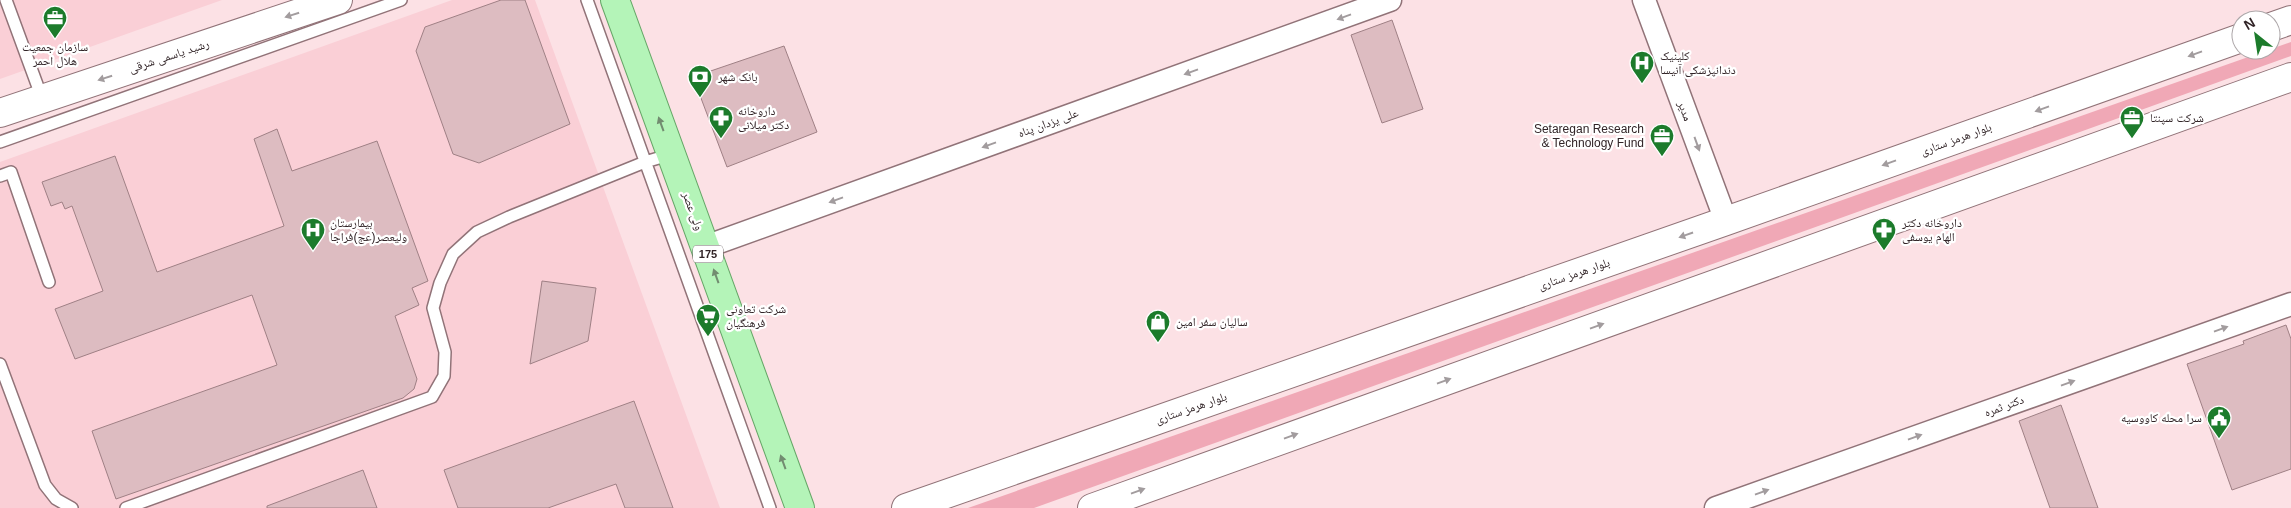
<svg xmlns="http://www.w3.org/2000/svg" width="2291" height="508" font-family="Helvetica,'Noto Naskh Arabic',sans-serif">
	<rect width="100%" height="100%" fill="#fce1e5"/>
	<!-- built -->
	<path fill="#facfd6" d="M 0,0 L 222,0 L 0,79 Z
		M 452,0 L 535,0 L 720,508 L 0,508 L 0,162 Z"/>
	<!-- green -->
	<path fill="#f0a8b6" d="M 2291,42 L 2291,56 L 1034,508 L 968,508 Z"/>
	<!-- building -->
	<path fill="#ddbcc1" stroke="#9f8085" d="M 501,0 L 525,0 L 570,124 L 479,163 L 453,154 L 416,51 L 425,27 Z
		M 1392,20 L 1423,109 L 1382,123 L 1351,35 Z
		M 784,46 L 817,132 L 727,167 L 693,77 Z
		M 277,129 L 292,171 L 377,141 L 428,281 L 412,288 L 419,305 L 395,316 L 417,379 L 414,389 L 403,398 L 116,499 L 92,431 L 277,365 L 252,295 L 75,359 L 55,309 L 103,291 L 72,206 L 65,209 L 62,202 L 51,206 L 42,182 L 115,156 L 157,272 L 284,226 L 254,139 Z
		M 542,281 L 596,288 L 588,341 L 530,364 Z
		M 2286,325 L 2291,339 L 2291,469 L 2232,490 L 2187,364 L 2244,344 L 2243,341 Z
		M 634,401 L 673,508 L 625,508 L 616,484 L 548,508 L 458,508 L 444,470 Z
		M 2061,405 L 2098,508 L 2050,508 L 2019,421 Z
		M 363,470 L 377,508 L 267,508 L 267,506 Z"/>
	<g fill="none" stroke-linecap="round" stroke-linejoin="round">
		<defs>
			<path id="service" d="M 6,0 L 42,98
				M 587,0 L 770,508
				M 0,142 L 401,0
				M 0,176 L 11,172 L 49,282
				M 0,364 L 45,485 L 56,499 L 72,508
				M 126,508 L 432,397 L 444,376 L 445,352 L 433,308 L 440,283 L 453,254 L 477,232 L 509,217 L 645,162 L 672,154"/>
			<path id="minor" d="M 1644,0 L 1726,221
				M 705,247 L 1390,0
				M 1716,508 L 2291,304"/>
			<path id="tertiary" d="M 2271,27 L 2291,20
				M 0,113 L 338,0
				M 906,508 L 1726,221 L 2241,38
				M 1092,508 L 2291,77"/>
			<path id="primary" d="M 615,0 L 800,508"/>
		</defs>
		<!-- service casing -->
		<use href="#service" stroke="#917378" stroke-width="14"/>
		<!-- minor casing -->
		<use href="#minor" stroke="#917378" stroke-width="25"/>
		<!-- tertiary casing -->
		<use href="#tertiary" stroke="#917378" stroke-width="30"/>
		<!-- primary casing -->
		<use href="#primary" stroke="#66a667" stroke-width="30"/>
		<!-- service -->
		<use href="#service" stroke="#fff" stroke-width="11"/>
		<!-- minor -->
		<use href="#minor" stroke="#fff" stroke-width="22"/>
		<!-- tertiary -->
		<use href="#tertiary" stroke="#fff" stroke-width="28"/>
		<!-- primary -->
		<use href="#primary" stroke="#b4f4b8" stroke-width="28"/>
	</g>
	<!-- one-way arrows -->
	<defs><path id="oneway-solid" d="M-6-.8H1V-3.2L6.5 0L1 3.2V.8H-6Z" transform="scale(1.25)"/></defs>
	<g fill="#a29c9e">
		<use href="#oneway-solid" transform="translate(292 15) rotate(162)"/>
		<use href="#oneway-solid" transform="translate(1344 17) rotate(160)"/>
		<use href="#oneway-solid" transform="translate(2195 54) rotate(160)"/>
		<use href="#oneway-solid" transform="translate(1191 72) rotate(160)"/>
		<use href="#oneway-solid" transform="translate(105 78) rotate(162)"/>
		<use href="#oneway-solid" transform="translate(2042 109) rotate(160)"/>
		<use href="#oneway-solid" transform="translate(1697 144) rotate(70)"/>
		<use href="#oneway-solid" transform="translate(989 145) rotate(160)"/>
		<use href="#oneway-solid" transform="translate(1889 163) rotate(160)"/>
		<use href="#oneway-solid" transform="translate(836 200) rotate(160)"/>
		<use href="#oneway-solid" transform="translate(1686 235) rotate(161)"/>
		<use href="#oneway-solid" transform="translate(1597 326) rotate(-20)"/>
		<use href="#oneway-solid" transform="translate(2221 329) rotate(-20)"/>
		<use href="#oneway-solid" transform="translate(1444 381) rotate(-20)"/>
		<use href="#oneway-solid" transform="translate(2068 383) rotate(-20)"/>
		<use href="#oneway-solid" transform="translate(1291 436) rotate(-20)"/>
		<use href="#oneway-solid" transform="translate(1915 437) rotate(-20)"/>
		<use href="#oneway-solid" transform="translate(1138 491) rotate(-20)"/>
		<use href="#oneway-solid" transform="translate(1762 492) rotate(-20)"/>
	</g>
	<g fill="#728c70">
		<use href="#oneway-solid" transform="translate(661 124) rotate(-110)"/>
		<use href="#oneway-solid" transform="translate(716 276) rotate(-110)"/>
		<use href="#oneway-solid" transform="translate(783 462) rotate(-110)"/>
	</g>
	<!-- icons -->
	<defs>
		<symbol id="office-pin" viewBox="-11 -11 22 30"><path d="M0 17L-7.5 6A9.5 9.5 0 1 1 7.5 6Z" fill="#1c7b2b" stroke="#fff"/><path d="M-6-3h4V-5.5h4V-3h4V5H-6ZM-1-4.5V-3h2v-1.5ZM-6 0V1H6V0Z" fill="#fff"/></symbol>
		<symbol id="hospital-pin" viewBox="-11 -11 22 30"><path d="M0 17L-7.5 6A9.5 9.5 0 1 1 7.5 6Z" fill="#1c7b2b" stroke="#fff"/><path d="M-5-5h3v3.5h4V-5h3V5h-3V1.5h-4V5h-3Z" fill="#fff"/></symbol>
		<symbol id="bank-pin" viewBox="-11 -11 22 30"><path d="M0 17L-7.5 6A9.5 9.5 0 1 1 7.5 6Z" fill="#1c7b2b" stroke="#fff"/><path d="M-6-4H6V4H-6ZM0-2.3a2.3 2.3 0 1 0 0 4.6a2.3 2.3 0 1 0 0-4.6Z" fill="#fff"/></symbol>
		<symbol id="pharmacy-pin" viewBox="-11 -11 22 30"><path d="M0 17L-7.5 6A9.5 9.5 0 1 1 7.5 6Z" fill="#1c7b2b" stroke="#fff"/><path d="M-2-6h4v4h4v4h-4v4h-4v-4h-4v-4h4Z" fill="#fff"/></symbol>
		<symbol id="supermarket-pin" viewBox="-11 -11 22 30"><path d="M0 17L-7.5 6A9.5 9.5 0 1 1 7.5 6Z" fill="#1c7b2b" stroke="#fff"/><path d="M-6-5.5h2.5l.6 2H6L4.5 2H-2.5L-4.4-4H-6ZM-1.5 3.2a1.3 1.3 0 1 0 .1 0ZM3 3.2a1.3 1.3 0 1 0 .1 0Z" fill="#fff"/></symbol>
		<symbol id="shop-pin" viewBox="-11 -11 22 30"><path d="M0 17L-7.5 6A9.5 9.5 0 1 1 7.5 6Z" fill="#1c7b2b" stroke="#fff"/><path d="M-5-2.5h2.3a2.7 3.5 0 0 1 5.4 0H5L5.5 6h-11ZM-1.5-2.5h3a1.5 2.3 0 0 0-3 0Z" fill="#fff"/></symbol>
		<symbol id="civic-pin" viewBox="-11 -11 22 30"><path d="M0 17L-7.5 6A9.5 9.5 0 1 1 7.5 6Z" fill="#1c7b2b" stroke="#fff"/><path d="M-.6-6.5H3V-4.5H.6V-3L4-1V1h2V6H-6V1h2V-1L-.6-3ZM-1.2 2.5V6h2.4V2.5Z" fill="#fff"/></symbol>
	</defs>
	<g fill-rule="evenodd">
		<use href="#office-pin" x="41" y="4" width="28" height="38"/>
		<use href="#hospital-pin" x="1628" y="49" width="28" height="38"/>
		<use href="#bank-pin" x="686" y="63" width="28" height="38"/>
		<use href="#pharmacy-pin" x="707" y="104" width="28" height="38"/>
		<use href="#office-pin" x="2118" y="104" width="28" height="38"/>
		<use href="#office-pin" x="1648" y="122" width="28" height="38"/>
		<use href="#hospital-pin" x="299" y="216" width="28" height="38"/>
		<use href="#pharmacy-pin" x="1870" y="216" width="28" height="38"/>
		<use href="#supermarket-pin" x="694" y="302" width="28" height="38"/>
		<use href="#shop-pin" x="1144" y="308" width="28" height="38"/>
		<use href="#civic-pin" x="2205" y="404" width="28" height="38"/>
	</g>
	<g text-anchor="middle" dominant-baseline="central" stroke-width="4.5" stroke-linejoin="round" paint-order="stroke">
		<!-- shield labels -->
		<rect fill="#fff" stroke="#6f6668" stroke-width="1" x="693" y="245.5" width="30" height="17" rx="4"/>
		<g font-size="11" font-weight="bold" fill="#312427">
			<text x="708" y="254">175</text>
		</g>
		<!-- poi labels -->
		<g font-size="12" fill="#312427" stroke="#fff" text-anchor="start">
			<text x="55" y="47" text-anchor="middle">سازمان جمعیت<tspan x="55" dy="14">هلال احمر</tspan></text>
			<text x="1660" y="56">کلینیک<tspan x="1660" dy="14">دندانپزشکی آنیسا</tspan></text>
			<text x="718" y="77">بانک شهر</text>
			<text x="738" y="111">داروخانه<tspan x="738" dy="14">دکتر میلانی</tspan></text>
			<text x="2150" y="118">شرکت سپنتا</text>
			<text x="1644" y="129" text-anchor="end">Setaregan Research<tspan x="1644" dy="14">&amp; Technology Fund</tspan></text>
			<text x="330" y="223">بیمارستان<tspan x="330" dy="14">ولیعصر(عج)فراجا</tspan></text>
			<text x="1902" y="223">داروخانه دکتر<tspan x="1902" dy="14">الهام یوسفی</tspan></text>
			<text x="726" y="309">شرکت تعاونی<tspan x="726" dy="14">فرهنگیان</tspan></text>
			<text x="1176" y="322">سالیان سفر امین</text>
			<text x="2202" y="418" text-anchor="end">سرا محله کاووسیه</text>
		</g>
		<!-- street labels -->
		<g font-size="12" fill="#312427" stroke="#fff">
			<text transform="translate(169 56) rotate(-18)">رشید یاسمی شرقی</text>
			<text transform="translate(1685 111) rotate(70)">مدیر</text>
			<text transform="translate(1048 123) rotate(-20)">علی یزدان پناه</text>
			<text transform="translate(1956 139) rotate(-20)">بلوار هرمز ستاری</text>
			<text transform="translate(693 211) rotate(70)">ولی عصر</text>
			<text transform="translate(1574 274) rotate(-19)">بلوار هرمز ستاری</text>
			<text transform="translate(2004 406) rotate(-20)">دکتر ثمره</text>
			<text transform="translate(1191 408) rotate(-19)">بلوار هرمز ستاری</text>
		</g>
	</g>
	<!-- north arrow -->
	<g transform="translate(2256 35) rotate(330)"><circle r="24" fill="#ffffff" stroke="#ada7a9"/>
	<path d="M0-4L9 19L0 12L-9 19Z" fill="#1c7b2b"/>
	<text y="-8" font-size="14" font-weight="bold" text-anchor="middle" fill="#312427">N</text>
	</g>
</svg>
